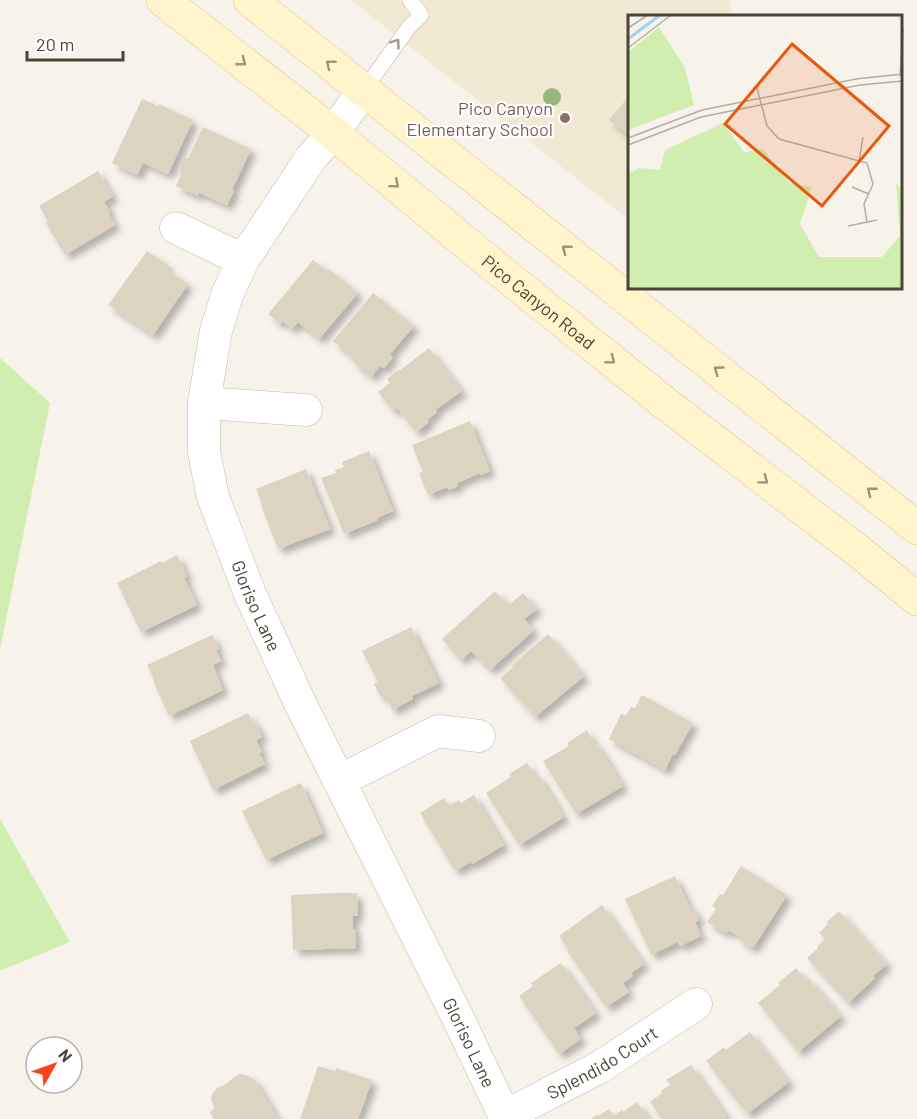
<svg xmlns="http://www.w3.org/2000/svg" width="917" height="1119" font-family="Barlow,sans-serif">
	<defs>
		<filter id="shadow"><feDropShadow dx="5.5" dy="5.5" stdDeviation="3" flood-color="#0004"/></filter>
	</defs>
	<rect width="100%" height="100%" fill="#f7f3ea"/>
	<!-- education -->
	<path fill="#f1e9d3" d="M 351,0 L 730,0 L 732,16 L 629,16 L 629,220 Z"/>
	<!-- green -->
	<path fill="#d0eeb0" d="M 0,358 L 50,403 L 0,649 Z
		M 0,819 L 70,942 L 0,971 Z"/>
	<!-- building -->
	<path fill="#ddd3c1" filter="url(#shadow)" d="M 629,96 L 629,136 L 609,120 Z
		M 142,99 L 158,106 L 159,104 L 193,120 L 168,174 L 143,163 L 137,175 L 112,163 Z
		M 203,127 L 251,149 L 232,190 L 234,191 L 227,205 L 199,193 L 198,196 L 176,186 L 182,172 L 178,170 L 184,157 L 188,159 Z
		M 98,171 L 113,196 L 104,202 L 110,212 L 108,213 L 115,225 L 65,255 L 46,223 L 48,221 L 39,206 Z
		M 147,251 L 169,266 L 166,269 L 188,284 L 153,335 L 108,305 Z
		M 313,260 L 327,271 L 329,269 L 358,293 L 319,339 L 298,322 L 292,329 L 282,321 L 280,324 L 268,314 Z
		M 373,293 L 414,326 L 390,354 L 393,357 L 384,368 L 380,366 L 371,377 L 353,362 L 355,360 L 333,341 Z
		M 429,348 L 462,391 L 435,410 L 437,412 L 427,420 L 429,422 L 416,432 L 397,408 L 393,411 L 378,392 L 390,383 L 387,379 L 398,370 L 399,371 Z
		M 470,421 L 490,471 L 481,475 L 480,473 L 457,483 L 458,486 L 449,490 L 447,487 L 428,495 L 419,473 L 423,472 L 412,445 Z
		M 369,451 L 393,511 L 377,518 L 378,520 L 344,534 L 321,478 L 336,473 L 335,470 L 344,467 L 342,462 Z
		M 306,469 L 330,529 L 278,549 L 261,505 L 262,504 L 256,489 Z
		M 177,555 L 187,576 L 184,578 L 197,605 L 141,632 L 117,583 L 161,561 L 162,563 Z
		M 495,591 L 507,604 L 509,603 L 510,604 L 523,593 L 537,609 L 524,619 L 534,630 L 490,670 L 471,651 L 461,660 L 442,639 Z
		M 411,627 L 439,683 L 412,696 L 413,699 L 392,710 L 385,695 L 381,698 L 374,684 L 378,682 L 362,651 Z
		M 548,634 L 584,676 L 535,717 L 500,678 L 513,667 L 512,665 Z
		M 212,635 L 219,649 L 216,650 L 221,661 L 213,665 L 223,690 L 169,716 L 154,683 L 155,682 L 147,665 Z
		M 642,695 L 693,723 L 675,755 L 673,754 L 665,770 L 609,739 L 621,714 L 626,716 L 631,707 L 635,708 Z
		M 248,713 L 252,721 L 254,720 L 262,737 L 256,740 L 262,752 L 259,753 L 265,764 L 213,790 L 190,741 Z
		M 587,730 L 595,745 L 597,744 L 623,786 L 576,814 L 543,761 L 569,746 L 567,743 Z
		M 527,763 L 536,777 L 539,776 L 564,817 L 519,845 L 486,793 L 511,777 L 509,774 Z
		M 301,783 L 323,833 L 266,860 L 242,811 Z
		M 474,795 L 504,845 L 472,864 L 471,862 L 455,871 L 420,813 L 444,798 L 449,806 L 459,800 L 461,803 Z
		M 741,866 L 787,895 L 753,948 L 739,940 L 741,937 L 728,930 L 726,933 L 707,922 L 716,909 L 712,906 L 720,894 L 723,895 Z
		M 675,876 L 690,908 L 693,907 L 699,920 L 695,922 L 701,936 L 680,946 L 678,942 L 651,955 L 625,899 Z
		M 337,893 L 357,893 L 358,916 L 353,916 L 353,929 L 355,929 L 356,948 L 293,950 L 291,895 Z
		M 602,905 L 644,964 L 631,973 L 633,976 L 623,983 L 629,992 L 606,1007 L 567,951 L 569,951 L 559,936 Z
		M 839,911 L 887,964 L 873,976 L 875,978 L 848,1003 L 807,958 L 818,948 L 817,947 L 825,939 L 819,933 L 828,924 L 827,922 Z
		M 561,963 L 596,1013 L 574,1028 L 581,1039 L 559,1054 L 519,996 L 533,986 L 531,983 Z
		M 796,968 L 807,981 L 809,979 L 841,1016 L 798,1052 L 770,1017 L 758,1003 L 780,985 L 778,983 Z
		M 750,1032 L 789,1082 L 747,1114 L 706,1061 L 724,1047 L 726,1050 Z
		M 691,1065 L 727,1117 L 724,1119 L 662,1119 L 650,1102 L 662,1093 L 661,1091 L 670,1085 L 666,1080 Z
		M 318,1066 L 335,1071 L 336,1068 L 372,1080 L 358,1119 L 300,1119 Z
		M 240,1074 L 246,1075 L 255,1080 L 278,1119 L 214,1119 L 210,1112 L 215,1108 L 211,1099 L 212,1094 L 218,1087 L 223,1086 L 233,1078 Z
		M 637,1102 L 649,1119 L 591,1119 L 598,1114 L 599,1116 L 609,1109 L 614,1116 L 622,1110 L 623,1112 Z"/>
	<g fill="none" stroke-linecap="round" stroke-linejoin="round">
		<defs>
			<path id="service" d="M 364,90 L 409,27 L 421,15 L 410,0"/>
			<g id="minor">
				<path id="s1" d="M 364,90 L 333,133 L 311,158 L 243,260 L 227,295 L 216,331 L 204,403 L 204,452 L 213,497 L 250,594 L 301,705 L 457,1016 L 506,1119"/>
				<path d="M 176,228 L 243,260"/>
				<path d="M 204,403 L 306,410"/>
				<path d="M 339,781 L 438,731 L 479,736"/>
				<path id="s2" d="M 505,1116 L 600,1067 L 696,1004"/>
			</g>
			<g id="secondary">
				<path id="s3" d="M 163,0 L 333,133 L 494,266 L 661,400 L 862,554 L 917,599"/>
				<path d="M 250,0 L 917,528"/>
			</g>
		</defs>
		<!-- service casing -->
		<use href="#service" stroke="#c3bcac" stroke-width="16"/>
		<!-- minor casing -->
		<use href="#minor" stroke="#c3bcac" stroke-width="33"/>
		<!-- secondary casing -->
		<use href="#secondary" stroke="#dbca96" stroke-width="34"/>
		<!-- service -->
		<use href="#service" stroke="#fff" stroke-width="15"/>
		<!-- minor -->
		<use href="#minor" stroke="#fff" stroke-width="32"/>
		<!-- secondary -->
		<use href="#secondary" stroke="#fff4cc" stroke-width="33"/>
	</g>
	<!-- trees -->
	<circle fill="#95b67d" cx="552" cy="97" r="9"/>
	<!-- one-way arrows -->
	<defs><path id="oneway-chevron" d="M-2-3.5L2.5 0L-2 3.5" fill="none" stroke-width="1.6" stroke-linecap="round" stroke-linejoin="round" transform="scale(1.5)"/></defs>
	<use stroke="#9d9891" href="#oneway-chevron" transform="translate(396 43) rotate(-54)"/>
	<g stroke="#9d937a">
		<use href="#oneway-chevron" transform="translate(242 62) rotate(38)"/>
		<use href="#oneway-chevron" transform="translate(330 64) rotate(-142)"/>
		<use href="#oneway-chevron" transform="translate(395 184) rotate(40)"/>
		<use href="#oneway-chevron" transform="translate(566 249) rotate(-141)"/>
		<use href="#oneway-chevron" transform="translate(611 360) rotate(39)"/>
		<use href="#oneway-chevron" transform="translate(718 370) rotate(-144)"/>
		<use href="#oneway-chevron" transform="translate(764 480) rotate(37)"/>
		<use href="#oneway-chevron" transform="translate(871 491) rotate(-141)"/>
	</g>
	<!-- markers -->
	<circle fill="#8d6e63" stroke="#fff" stroke-width="2" cx="565" cy="118" r="6"/>
	<g text-anchor="middle" dominant-baseline="central" stroke-width="4.5" stroke-linejoin="round" paint-order="stroke">
		<!-- education labels -->
		<g font-size="18" fill="#785e54" stroke="#fff" text-anchor="end">
			<text x="553" y="108">Pico Canyon<tspan x="553" dy="21">Elementary School</tspan></text>
		</g>
		<!-- street labels -->
		<g font-size="18" fill="#4c4437" stroke="#fff">
			<text stroke="none"><textPath href="#s3" startOffset="482">Pico Canyon Road</textPath></text>
			<text stroke="none"><textPath href="#s1" startOffset="570">Gloriso Lane</textPath></text>
			<text stroke="none"><textPath href="#s1" startOffset="1056">Gloriso Lane</textPath></text>
			<text stroke="none"><textPath href="#s2" startOffset="111">Splendido Court</textPath></text>
		</g>
	</g>
	<!-- overview -->
	<g transform="translate(628 15)">
		<rect width="274" height="274" fill="#f7f3ea"/>
		<path d="M 31,12 L 57,53 L 66,90 L 0,115 L 0,37 ZM 95,108 L 116,137 L 135,134 L 162,168 L 184,172 L 172,209 L 191,242 L 254,242 L 272,221 L 268,168 L 274,175 L 274,274 L 0,274 L 0,159 L 11,153 L 32,155 L 37,135 Z" fill="#d0eeb0"/>
		<path fill="none" stroke="#a2d2f8" stroke-width="3" d="M 0,24 L 32,0"/>
		<path fill="none" stroke="#b3ada2" stroke-width="1.5" d="M 0,13 L 20,0M 0,33 L 43,0M 272,61 L 275,14M 125,73 L 129,73 L 139,111 L 151,124 L 239,148 L 245,169 L 236,189 L 239,207M 0,123 L 74,95 L 228,64 L 275,59M 0,130 L 73,102 L 232,70 L 275,66M 231,146 L 235,122M 224,172 L 241,179M 220,211 L 249,205"/>
		<path fill="#e8590c" fill-opacity="0.15" stroke="#e8590c" stroke-width="3" d="M 164,29 L 261,111 L 194,191 L 97,109 Z"/>
		<rect width="274" height="274" fill="none" stroke="#4c4437" stroke-width="3"/>
	</g>
	<!-- north arrow -->
	<g transform="translate(54 1065) rotate(50)"><circle r="28" fill="#ffffff" stroke="#b7b4af" stroke-width="1.5"/>
	<path d="M0-4.5L10 22L0 15L-10 22Z" fill="#ff4219"/>
	<text y="-9" font-size="16" font-weight="bold" text-anchor="middle" fill="#4c4437">N</text>
	</g>
	<!-- scale -->
	<path d="M27 51v9h96v-9" fill="none" stroke="#4c4437" stroke-width="3"/>
	<text x="36" y="51" font-size="18" fill="#4c4437" stroke="#ffffff" stroke-width="4.5" paint-order="stroke">20 m</text>
</svg>
